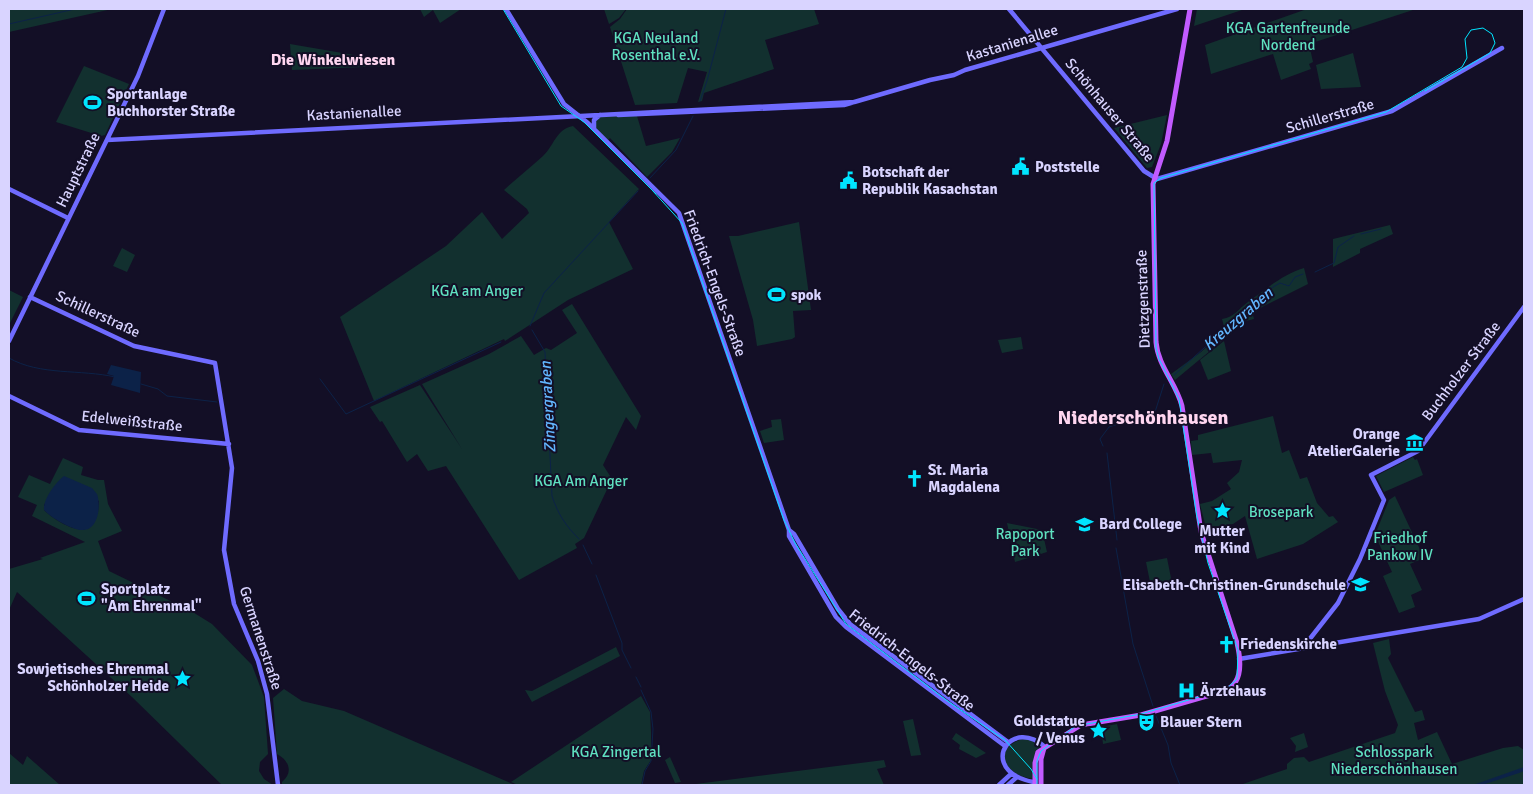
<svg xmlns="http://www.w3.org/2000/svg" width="1533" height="794" font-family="Signika,sans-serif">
	<rect width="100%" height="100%" fill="#130f26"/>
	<!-- green -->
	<path fill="#12302f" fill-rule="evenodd" d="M 9,9 L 112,9 L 9,32 Z
		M 420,9 L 461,9 L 440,23 L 433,10 L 424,17 Z
		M 604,9 L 626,9 L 619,18 L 609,24 Z
		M 627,9 L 814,9 L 819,24 L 765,40 L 774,69 L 704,93 L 702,101 L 698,102 L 707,72 L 688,68 L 677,103 L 635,105 L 610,27 L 620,19 Z
		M 1197,9 L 1245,9 L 1194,26 Z
		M 1307,9 L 1416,9 L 1309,44 L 1313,62 L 1309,64 L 1311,69 L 1281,80 L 1273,54 L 1211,74 L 1205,45 Z
		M 290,44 L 389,61 L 388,66 L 292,70 Z
		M 1353,53 L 1361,87 L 1321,89 L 1316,65 Z
		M 84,66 L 129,84 L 105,135 L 101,136 L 56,122 Z
		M 1167,115 L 1161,144 L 1152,167 L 1147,168 L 1114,128 Z
		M 601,116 L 637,116 L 646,146 L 680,138 L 672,152 L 647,177 L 610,138 L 608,140 L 597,130 L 594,123 Z
		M 573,126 L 639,189 L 609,222 L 633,269 L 568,300 L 505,341 L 504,339 L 374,401 L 340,317 L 446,246 L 482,212 L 502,239 L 529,213 L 527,209 L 504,190 C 517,178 530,168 543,156 C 554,146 556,129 573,126 Z
		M 799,222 L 811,310 L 793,311 L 795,337 L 792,339 L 757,346 L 753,320 L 729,236 L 738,236 Z
		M 1390,225 L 1393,234 L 1360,249 L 1360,253 L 1333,267 L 1333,239 Z
		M 122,248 L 135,255 L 127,272 L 113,266 Z
		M 1304,268 L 1308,284 L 1262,307 L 1253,315 L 1254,319 L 1246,321 L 1175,380 L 1171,374 L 1201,352 L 1225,330 L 1222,319 C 1235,317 1238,309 1248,302 C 1265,290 1283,274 1304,268 Z
		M 9,290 L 23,297 L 9,325 Z
		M 572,304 L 641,416 L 636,430 L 626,417 L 603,465 L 612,479 L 584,538 L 575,544 L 577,548 L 519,580 L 446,466 L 428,471 L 417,454 L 407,462 L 382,421 L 380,422 L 370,407 L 420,385 L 462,449 L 422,384 L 489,354 L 521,336 L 534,355 L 546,348 L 551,350 L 577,333 L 562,310 Z
		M 1021,337 L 1023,349 L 1002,353 L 998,340 Z
		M 1224,341 L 1231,371 L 1208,380 L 1200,360 Z
		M 1273,416 L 1282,453 L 1289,450 L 1300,479 L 1307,477 L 1317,503 L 1329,517 L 1333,516 L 1338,522 L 1303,544 L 1257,559 L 1245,516 L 1233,524 L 1206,528 L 1200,504 L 1212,501 L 1231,489 L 1227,483 L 1239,472 L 1242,460 L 1213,463 L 1211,453 L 1192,455 L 1191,441 L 1198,440 L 1198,435 Z
		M 781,419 L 784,440 L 764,443 L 760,431 L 772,427 L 771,420 Z
		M 1413,457 L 1415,460 L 1417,459 L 1423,475 L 1384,492 L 1376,476 Z
		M 63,458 L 83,467 L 81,475 L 98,480 L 104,480 L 108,504 L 122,531 L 98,541 L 109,571 L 191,611 L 212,624 L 252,665 L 264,697 L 268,754 L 260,762 L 259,771 L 264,779 L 273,785 L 222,785 L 132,697 L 17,592 L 9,610 L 9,569 L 43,559 L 40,558 L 85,542 L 32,516 L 37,505 L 18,497 L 29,475 L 50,484 ZM 59,481 L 99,501 L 98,512 L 89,528 C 76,534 53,519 44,510 L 44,505 Z
		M 1395,496 L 1424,558 L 1410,564 L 1422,590 L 1411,595 L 1415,607 L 1399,613 L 1383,576 L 1392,572 L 1375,535 L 1389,500 Z
		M 1007,523 L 1042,530 L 1047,552 L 1015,562 Z
		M 1167,558 L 1172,583 L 1157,586 L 1156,581 L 1150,582 L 1146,562 Z
		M 1389,639 L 1391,654 L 1388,658 L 1415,712 L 1422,710 L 1425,720 L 1414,723 L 1418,740 L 1437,732 L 1452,764 L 1503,748 L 1518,746 L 1524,750 L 1524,785 L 1240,785 L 1287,769 L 1287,764 L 1294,758 L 1304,757 L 1309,762 L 1395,733 L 1398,725 L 1385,691 L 1373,643 Z
		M 616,647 L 620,656 L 532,702 L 525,690 L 532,691 Z
		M 284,689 L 302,701 L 344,711 L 515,785 L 282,785 L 282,782 C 293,773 290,761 277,754 L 273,698 Z
		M 641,696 L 650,712 L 651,732 L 651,760 L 644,771 L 641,785 L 518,785 L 511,782 Z
		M 913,719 L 921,755 L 911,756 L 903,721 Z
		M 1117,724 L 1121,740 L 1103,744 L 1101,727 Z
		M 956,733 L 986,753 L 976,758 L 959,749 L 960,745 L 952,739 Z
		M 1304,733 L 1308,747 L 1295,752 L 1296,746 L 1290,738 Z
		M 1028,738 L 1040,747 L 1037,752 L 1033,779 C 1002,775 990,745 1028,738 Z
		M 9,753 L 23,765 L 27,756 L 60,785 L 9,785 Z
		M 670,757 L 681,782 L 675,783 L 665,760 Z
		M 884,760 L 886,767 L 877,769 L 884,785 L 688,785 Z"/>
	<!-- water -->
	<path fill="#0c2248" d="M 111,365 L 141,372 L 140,393 L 111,385 L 114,376 L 107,374 Z
		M 64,476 L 92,488 L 97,494 C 101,504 99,530 83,530 C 73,531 50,517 44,510 C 43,499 56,482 64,476 Z
		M 1524,767 L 1524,771 L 1519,773 L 1482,785 L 1473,785 Z"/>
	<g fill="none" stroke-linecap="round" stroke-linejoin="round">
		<!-- stream -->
		<path stroke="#0c2248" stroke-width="1" d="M 9,24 L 75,9
			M 700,101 L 707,81 L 726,9
			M 650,178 L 676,150 L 693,116
			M 1361,234 L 1381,229
			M 1315,272 L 1334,263 L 1338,247 L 1354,236
			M 530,326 L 544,293 L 638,191
			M 532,330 L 545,352 L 552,496 C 558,514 565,525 579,539
			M 9,358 C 40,376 81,369 115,377
			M 1174,375 L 1233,322 C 1251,314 1261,292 1280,283 L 1289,286 L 1295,277 L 1303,274
			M 320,379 L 346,414 L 501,342
			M 141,384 L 158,389 L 167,396 L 217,402
			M 546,395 L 553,394
			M 1103,446 L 1100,439 L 1109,427 L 1155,412 L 1164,384
			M 1107,453 L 1117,540
			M 583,545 L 592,564
			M 1116,548 L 1133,644 L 1153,706
			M 596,575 L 622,643 L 622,650 L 631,668
			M 636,677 L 641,687
			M 641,690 L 651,712 L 653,729 L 651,761 L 645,771 L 642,785
			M 1156,716 L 1168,745 L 1171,763 L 1180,785"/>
		<!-- secondary -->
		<path stroke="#6f6bff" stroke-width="4.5" d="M 506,9 L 564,104 L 588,123 L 679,213 L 789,530 L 789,536 L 836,617 L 846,627 L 1005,746
			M 1009,9 L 1144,171 L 1157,179 L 1392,111 L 1502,48
			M 618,115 L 844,105 L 930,80 L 954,75 L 965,70 L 1177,9
			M 594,128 L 594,120 L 600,115
			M 107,140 L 855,102
			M 9,189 L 68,218
			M 30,297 L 134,346 L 215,363 L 232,468 L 224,550 L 234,604 L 258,661 L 267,694 L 278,785
			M 9,341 L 138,76 L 164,9
			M 9,396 L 79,430 L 229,444
			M 789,530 L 794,534 L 838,609 L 850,624 L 1008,742
			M 1305,648 L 1305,645 L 1338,603 L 1360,559 L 1384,500 L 1371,475 L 1418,451 L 1524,307
			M 1239,659 L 1479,619 L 1524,599
			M 1035,782 C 1030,782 1025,780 1020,778 C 983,762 1012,718 1045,747
			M 999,785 L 1011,774
			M 1008,785 L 1017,777"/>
		<!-- primary -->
		<path stroke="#c25bff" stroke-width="5" d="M 1035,785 L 1035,763 L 1038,752 L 1081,725 L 1141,715 L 1224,691 C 1244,684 1241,660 1237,643 L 1201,532 L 1182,406 C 1176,383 1158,366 1156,342 L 1153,184 L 1167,141 L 1190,9
			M 1041,785 L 1041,759 L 1044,748"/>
		<!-- tram -->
		<path stroke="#00e5ff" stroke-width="1" d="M 503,9 L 561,106 L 584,122 L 656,194
			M 652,190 L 682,223 L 784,520 L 795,543 L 846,624 L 946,700 L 1005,740 L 1031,769 L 1037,779
			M 1037,785 L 1037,761 L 1041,751 L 1076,726 L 1141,714 L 1226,689 L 1237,679 L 1238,650 L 1208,563 L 1197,517 L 1179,399 L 1159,359 L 1156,348 L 1154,183 L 1161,178 L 1386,112 L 1462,67 L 1467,58 L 1465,39 L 1471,30 L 1483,28 L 1492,34 L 1495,43 L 1490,53 L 1425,91"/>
	</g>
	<!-- icons -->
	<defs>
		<symbol id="stadium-bare" viewBox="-9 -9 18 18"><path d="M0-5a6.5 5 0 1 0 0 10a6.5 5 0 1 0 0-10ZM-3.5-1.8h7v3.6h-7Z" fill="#00e5ff" stroke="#130f26" stroke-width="2.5" paint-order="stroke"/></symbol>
		<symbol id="civic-bare" viewBox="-9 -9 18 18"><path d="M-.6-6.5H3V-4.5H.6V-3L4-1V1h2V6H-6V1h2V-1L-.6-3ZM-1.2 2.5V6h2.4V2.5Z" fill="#00e5ff" stroke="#130f26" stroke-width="2.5" paint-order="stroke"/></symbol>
		<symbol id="museum-bare" viewBox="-9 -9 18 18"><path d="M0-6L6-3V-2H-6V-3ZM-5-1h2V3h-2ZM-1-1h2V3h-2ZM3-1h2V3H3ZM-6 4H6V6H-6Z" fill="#00e5ff" stroke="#130f26" stroke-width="2.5" paint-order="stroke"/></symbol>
		<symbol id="church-bare" viewBox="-9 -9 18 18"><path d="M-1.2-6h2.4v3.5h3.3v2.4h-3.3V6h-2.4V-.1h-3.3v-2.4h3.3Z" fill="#00e5ff" stroke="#130f26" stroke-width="2.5" paint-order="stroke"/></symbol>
		<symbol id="sight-bare" viewBox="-9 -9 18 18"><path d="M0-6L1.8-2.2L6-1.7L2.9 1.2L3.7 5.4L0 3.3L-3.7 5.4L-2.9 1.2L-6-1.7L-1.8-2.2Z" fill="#00e5ff" stroke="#130f26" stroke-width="2.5" paint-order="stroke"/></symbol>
		<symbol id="university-bare" viewBox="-9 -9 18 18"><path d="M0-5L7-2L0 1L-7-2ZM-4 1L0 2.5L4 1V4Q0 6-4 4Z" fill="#00e5ff" stroke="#130f26" stroke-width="2.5" paint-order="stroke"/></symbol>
		<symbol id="school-bare" viewBox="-9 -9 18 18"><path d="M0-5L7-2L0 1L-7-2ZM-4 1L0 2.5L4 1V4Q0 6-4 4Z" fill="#00e5ff" stroke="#130f26" stroke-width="2.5" paint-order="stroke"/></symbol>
		<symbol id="hospital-bare" viewBox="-9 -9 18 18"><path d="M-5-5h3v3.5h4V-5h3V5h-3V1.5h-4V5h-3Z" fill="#00e5ff" stroke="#130f26" stroke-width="2.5" paint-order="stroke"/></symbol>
		<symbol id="theatre-bare" viewBox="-9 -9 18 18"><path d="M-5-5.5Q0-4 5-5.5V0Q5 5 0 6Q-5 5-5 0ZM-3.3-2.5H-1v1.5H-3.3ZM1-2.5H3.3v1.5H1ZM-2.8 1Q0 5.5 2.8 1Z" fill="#00e5ff" stroke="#130f26" stroke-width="2.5" paint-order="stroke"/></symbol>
	</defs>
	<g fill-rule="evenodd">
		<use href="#stadium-bare" x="80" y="90" width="25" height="25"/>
		<use href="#civic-bare" x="1008" y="154" width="25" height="25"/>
		<use href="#civic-bare" x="836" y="168" width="25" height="25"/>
		<use href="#stadium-bare" x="764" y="282" width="25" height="25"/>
		<use href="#museum-bare" x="1402" y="430" width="25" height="25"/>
		<use href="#church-bare" x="902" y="466" width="25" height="25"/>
		<use href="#sight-bare" x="1210" y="498" width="25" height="25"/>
		<use href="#university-bare" x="1072" y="512" width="25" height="25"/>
		<use href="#school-bare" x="1348" y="572" width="25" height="25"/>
		<use href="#stadium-bare" x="74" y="586" width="25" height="25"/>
		<use href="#church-bare" x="1214" y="632" width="25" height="25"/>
		<use href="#sight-bare" x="170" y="666" width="25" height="25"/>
		<use href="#hospital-bare" x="1174" y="678" width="25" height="25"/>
		<use href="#theatre-bare" x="1134" y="710" width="25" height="25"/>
		<use href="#sight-bare" x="1086" y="718" width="25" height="25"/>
	</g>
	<g text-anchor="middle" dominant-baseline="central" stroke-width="4" stroke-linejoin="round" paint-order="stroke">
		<!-- park labels -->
		<g font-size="15" fill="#5fe0c0" stroke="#130f26">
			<text x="1288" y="28">KGA Gartenfreunde<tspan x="1288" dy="17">Nordend</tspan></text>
			<text x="656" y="38">KGA Neuland<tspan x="656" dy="17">Rosenthal e.V.</tspan></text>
			<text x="477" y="291">KGA am Anger</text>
			<text x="581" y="481">KGA Am Anger</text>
			<text x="1281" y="512">Brosepark</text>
			<text x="1025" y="534">Rapoport<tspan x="1025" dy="17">Park</tspan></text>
			<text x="1400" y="538">Friedhof<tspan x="1400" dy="17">Pankow IV</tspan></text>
			<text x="616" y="752">KGA Zingertal</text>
			<text x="1394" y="752">Schlosspark<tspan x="1394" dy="17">Niederschönhausen</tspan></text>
		</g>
		<!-- street labels -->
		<g font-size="15" fill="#d9d4ff" stroke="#130f26">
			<text transform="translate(1012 43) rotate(-17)">Kastanienallee</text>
			<text transform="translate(1110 110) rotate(50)">Schönhauser Straße</text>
			<text transform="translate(354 113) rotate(-3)">Kastanienallee</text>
			<text transform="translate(1330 116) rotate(-16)">Schillerstraße</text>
			<text transform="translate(78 170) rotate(-64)">Hauptstraße</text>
			<text transform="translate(715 283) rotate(70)">Friedrich-Engels-Straße</text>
			<text transform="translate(1143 299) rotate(-92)">Dietzgenstraße</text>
			<text transform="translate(98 314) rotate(25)">Schillerstraße</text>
			<text transform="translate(1461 371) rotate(-53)">Buchholzer Straße</text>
			<text transform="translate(132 421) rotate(6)">Edelweißstraße</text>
			<text transform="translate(261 638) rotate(72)">Germanenstraße</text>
			<text transform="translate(912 660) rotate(38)">Friedrich-Engels-Straße</text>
		</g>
		<!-- poi labels -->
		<g font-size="15" font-weight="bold" fill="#d9d4ff" stroke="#130f26" text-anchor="start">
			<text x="107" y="94">Sportanlage<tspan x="107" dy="17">Buchhorster Straße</tspan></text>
			<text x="1035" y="167">Poststelle</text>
			<text x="862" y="172">Botschaft der<tspan x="862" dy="17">Republik Kasachstan</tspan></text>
			<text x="791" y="295">spok</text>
			<text x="1400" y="434" text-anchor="end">Orange<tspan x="1400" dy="17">AtelierGalerie</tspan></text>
			<text x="928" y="470">St. Maria<tspan x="928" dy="17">Magdalena</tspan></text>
			<text x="1099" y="524">Bard College</text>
			<text x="1222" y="531" text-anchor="middle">Mutter<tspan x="1222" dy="17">mit Kind</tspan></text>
			<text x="1346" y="585" text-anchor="end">Elisabeth-Christinen-Grundschule</text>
			<text x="101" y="589">Sportplatz<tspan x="101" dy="17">"Am Ehrenmal"</tspan></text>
			<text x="1240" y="644">Friedenskirche</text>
			<text x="169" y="669" text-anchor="end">Sowjetisches Ehrenmal<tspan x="169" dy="17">Schönholzer Heide</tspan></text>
			<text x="1200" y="691">Ärztehaus</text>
			<text x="1085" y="721" text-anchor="end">Goldstatue<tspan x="1085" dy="17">/ Venus</tspan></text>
			<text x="1160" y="722">Blauer Stern</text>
		</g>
		<!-- neighbourhood labels -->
		<g font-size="16" font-weight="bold" fill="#ffd6f0" stroke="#130f26">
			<text x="333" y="60">Die Winkelwiesen</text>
		</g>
		<!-- water labels -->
		<g font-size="16" font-style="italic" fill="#62b6ff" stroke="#130f26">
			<text transform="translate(1238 319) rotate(-41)">Kreuzgraben</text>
			<text transform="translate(548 407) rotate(-93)">Zingergraben</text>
		</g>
		<!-- district labels -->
		<g font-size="20" font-weight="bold" fill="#ffd6f0" stroke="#130f26">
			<text x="1143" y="417">Niederschönhausen</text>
		</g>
	</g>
	<!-- border -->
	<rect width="1533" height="794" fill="none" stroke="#d9d4ff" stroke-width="20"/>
</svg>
